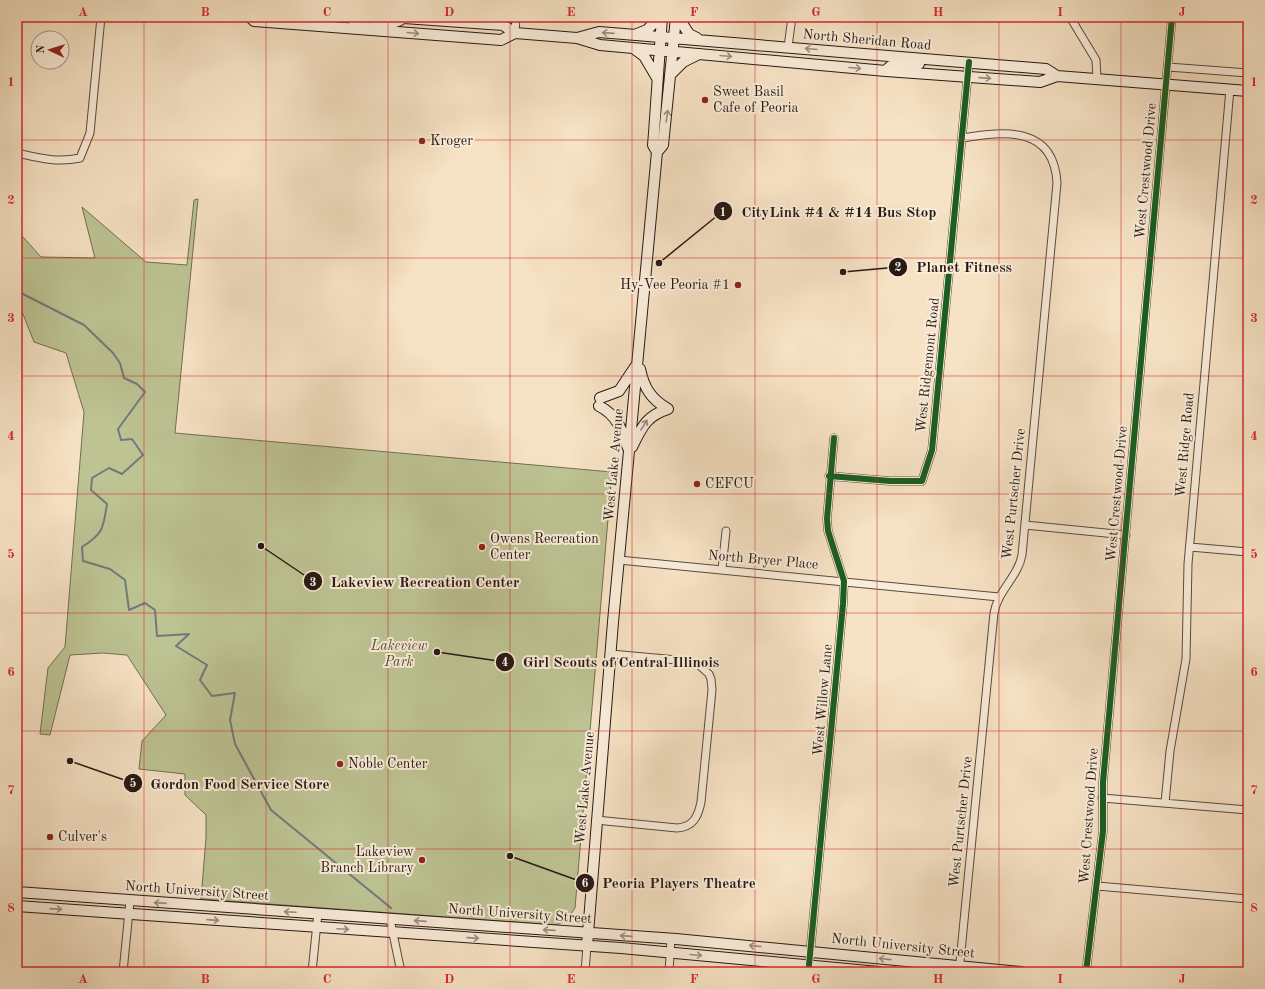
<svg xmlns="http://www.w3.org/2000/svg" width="1265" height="989" font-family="'Old Standard TT',serif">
	<rect width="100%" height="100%" fill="#f6e2c4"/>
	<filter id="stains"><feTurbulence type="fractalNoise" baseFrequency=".005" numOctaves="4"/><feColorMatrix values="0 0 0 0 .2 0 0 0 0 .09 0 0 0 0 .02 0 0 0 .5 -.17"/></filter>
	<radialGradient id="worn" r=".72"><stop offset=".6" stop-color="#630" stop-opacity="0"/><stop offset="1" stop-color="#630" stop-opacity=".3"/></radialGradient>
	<!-- green -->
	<path fill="#bdc393" stroke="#726e53" d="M 198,199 L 175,433 L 612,472 L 575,908 C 569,917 566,922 555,925 L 201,899 L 206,838 L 206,815 L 185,795 L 185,774 L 139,769 L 142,741 L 166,715 L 127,655 L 103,653 L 70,655 L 50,735 L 40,734 L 48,668 L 65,647 L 84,412 L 66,353 L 34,342 L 21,309 L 17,308 L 17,234 L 22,236 L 41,257 L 95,258 L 82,207 L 146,262 L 187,265 L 194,200 Z"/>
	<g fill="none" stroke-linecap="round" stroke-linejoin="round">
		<!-- stream -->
		<path stroke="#717a7a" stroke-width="2" d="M 17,291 L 84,325 L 113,353 L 120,363 L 124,378 L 137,384 L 145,392 L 118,429 L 121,440 L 132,439 L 143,455 L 122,474 L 109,468 L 92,478 L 91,490 L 107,504 C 103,528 104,533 82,547 L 83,561 L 110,569 L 125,580 L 129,610 L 145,603 L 155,610 L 157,636 L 189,634 L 176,646 L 207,665 L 200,680 L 212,696 L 235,693 L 230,720 L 235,744 L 271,810 L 391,908"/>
		<defs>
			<path id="street" d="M 1070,17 L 1096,60 L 1097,79
				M 515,33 L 516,17
				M 788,47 L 792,17
				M 1168,67 L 1248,73
				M 17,153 C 39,158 57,163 80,158 L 90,133 L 101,17
				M 829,476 L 890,481 L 922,481 L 932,450 L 969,62
				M 1025,525 L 1126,535
				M 1190,547 L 1248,552
				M 619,560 L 999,597
				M 722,569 L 726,531
				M 1102,798 L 1248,810
				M 1165,803 L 1170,751 L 1186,659 L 1188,564 L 1230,89
				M 596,820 L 677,828 C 693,827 698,817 701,802 L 712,690 L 711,679 L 709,674 L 699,665 L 688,661 L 611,654
				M 1097,886 L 1248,899
				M 390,919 L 401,972
				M 809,965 L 843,604 L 844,581 L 828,531 L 827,519 L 834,438
				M 123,972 L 130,901
				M 312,972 L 318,913
				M 585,972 L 587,946
				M 669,972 L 671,939
				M 933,972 L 934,964
				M 959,972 L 994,613 C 998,590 1018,577 1022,555 L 1057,183 C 1054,126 1005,131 963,138
				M 1086,972 L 1103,831 L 1103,782 L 1172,17"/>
			<path id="secondary" d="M 250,17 L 254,21 L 501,40 L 515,33
				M 348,17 L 363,24 L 367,29 C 378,22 389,26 400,20
				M 390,17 L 503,25 L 515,33 L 577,38 L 600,45 L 886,71 L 1040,82 L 1057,76 L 1248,91
				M 678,17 L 689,34 L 697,38
				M 637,34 L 647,30 L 660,17
				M 577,38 L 599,32 L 636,35 L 1046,69 L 1057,76
				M 633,48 L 644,56 L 657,78
				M 886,71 C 893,59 907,65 919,64
				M 671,74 L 683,62 L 699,54
				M 657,152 L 663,145 L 676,17
				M 640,369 C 644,388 651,399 668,409
				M 600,398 L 619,391 L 635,367
				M 599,406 C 617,415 622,430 628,448
				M 632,447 C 642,427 646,416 668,409
				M 17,892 L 676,939 L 1021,972
				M 17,906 L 621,948 L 879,972
				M 587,946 L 613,622 L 657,152 L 653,145 L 654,133 L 662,17"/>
		</defs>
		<!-- street casing -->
		<use href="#street" stroke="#5c4a3f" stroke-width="9"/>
		<!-- secondary casing -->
		<use href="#secondary" stroke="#281813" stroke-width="12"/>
		<!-- street -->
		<use href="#street" stroke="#f9ecd9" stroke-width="7"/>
		<!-- secondary -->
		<use href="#secondary" stroke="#f9ecd9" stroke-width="10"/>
		<defs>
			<path id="cycleway" d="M 829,476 L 890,481 L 922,481 L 932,450 L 969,62
				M 809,965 L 843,604 L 844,581 L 828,531 L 827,519 L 834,438
				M 1086,972 L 1103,831 L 1103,782 L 1172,17"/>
		</defs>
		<!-- cycleway casing -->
		<use href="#cycleway" stroke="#f9ecd9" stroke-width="8"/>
		<!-- cycleway -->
		<use href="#cycleway" stroke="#1b5e20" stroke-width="6"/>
	</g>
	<!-- one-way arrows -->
	<defs><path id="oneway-shaft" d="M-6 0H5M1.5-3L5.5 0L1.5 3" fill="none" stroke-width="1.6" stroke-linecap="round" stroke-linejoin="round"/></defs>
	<g stroke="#9b8d80">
		<use href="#oneway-shaft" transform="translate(413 33) rotate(5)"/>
		<use href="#oneway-shaft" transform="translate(608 33) rotate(-176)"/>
		<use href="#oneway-shaft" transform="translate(811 49) rotate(-175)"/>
		<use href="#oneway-shaft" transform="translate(726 56) rotate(5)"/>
		<use href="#oneway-shaft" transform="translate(855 68) rotate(5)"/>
		<use href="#oneway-shaft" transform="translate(985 78) rotate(4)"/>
		<use href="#oneway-shaft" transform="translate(667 116) rotate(-82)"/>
		<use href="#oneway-shaft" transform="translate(644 425) rotate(-58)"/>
		<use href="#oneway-shaft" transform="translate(160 903) rotate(-176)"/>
		<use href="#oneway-shaft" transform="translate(56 909) rotate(4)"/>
		<use href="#oneway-shaft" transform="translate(290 912) rotate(-177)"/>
		<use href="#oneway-shaft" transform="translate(213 920) rotate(4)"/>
		<use href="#oneway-shaft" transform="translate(420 921) rotate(-176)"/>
		<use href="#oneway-shaft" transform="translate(343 929) rotate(3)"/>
		<use href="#oneway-shaft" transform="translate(549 930) rotate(-176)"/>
		<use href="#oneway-shaft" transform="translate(626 936) rotate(-176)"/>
		<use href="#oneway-shaft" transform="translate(473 938) rotate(4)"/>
		<use href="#oneway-shaft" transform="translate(755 946) rotate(-175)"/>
		<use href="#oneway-shaft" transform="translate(696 955) rotate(5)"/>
		<use href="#oneway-shaft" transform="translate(885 959) rotate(-174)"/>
	</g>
	<!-- grid -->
	<path fill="none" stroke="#d62828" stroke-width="1" stroke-opacity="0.55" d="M 144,17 L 144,972M 266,17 L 266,972M 388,17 L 388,972M 510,17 L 510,972M 632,17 L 632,972M 755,17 L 755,972M 877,17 L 877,972M 999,17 L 999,972M 1121,17 L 1121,972M 17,140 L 1248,140M 17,258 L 1248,258M 17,376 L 1248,376M 17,494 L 1248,494M 17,613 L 1248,613M 17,731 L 1248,731M 17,849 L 1248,849"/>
	<!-- markers -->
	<g fill="#8f2418" stroke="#f9ecd9" stroke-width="1.5">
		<circle cx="705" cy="100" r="4"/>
		<circle cx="422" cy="141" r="4"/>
		<circle cx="738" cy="285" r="4"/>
		<circle cx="697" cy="484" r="4"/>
		<circle cx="482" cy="547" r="4"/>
		<circle cx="340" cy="764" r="4"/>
		<circle cx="50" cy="837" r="4"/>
		<circle cx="422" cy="860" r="4"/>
	</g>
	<g text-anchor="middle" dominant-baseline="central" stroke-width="4" stroke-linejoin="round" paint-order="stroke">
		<!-- street labels -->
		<g font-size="14" fill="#281813" stroke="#f9ecd9">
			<text transform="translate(867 40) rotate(5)">North Sheridan Road</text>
			<text transform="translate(1146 171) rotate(-85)">West Crestwood Drive</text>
			<text transform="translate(928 365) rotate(-84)">West Ridgemont Road</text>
			<text transform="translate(1185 445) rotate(-85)">West Ridge Road</text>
			<text transform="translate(614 465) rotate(-85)">West Lake Avenue</text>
			<text transform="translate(1014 494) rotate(-84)">West Purtscher Drive</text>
			<text transform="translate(1117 494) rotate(-85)">West Crestwood Drive</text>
			<text transform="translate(763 560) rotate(5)">North Bryer Place</text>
			<text transform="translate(823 700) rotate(-85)">West Willow Lane</text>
			<text transform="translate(585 788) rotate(-85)">West Lake Avenue</text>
			<text transform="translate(1089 816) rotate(-86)">West Crestwood Drive</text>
			<text transform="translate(961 822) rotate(-84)">West Purtscher Drive</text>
			<text transform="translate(197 891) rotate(4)">North University Street</text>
			<text transform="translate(520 914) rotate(4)">North University Street</text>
			<text transform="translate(903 946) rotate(6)">North University Street</text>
		</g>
		<!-- poi labels -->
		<g font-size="14" fill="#281813" stroke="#f9ecd9" text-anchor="start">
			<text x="713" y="92">Sweet Basil<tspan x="713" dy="16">Cafe of Peoria</tspan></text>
			<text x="430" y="141">Kroger</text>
			<text x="730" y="285" text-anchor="end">Hy-Vee Peoria #1</text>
			<text x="705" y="484">CEFCU</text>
			<text x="490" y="539">Owens Recreation<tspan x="490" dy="16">Center</tspan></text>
			<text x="348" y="764">Noble Center</text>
			<text x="58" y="837">Culver's</text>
			<text x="414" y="852" text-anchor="end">Lakeview<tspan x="414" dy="16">Branch Library</tspan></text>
		</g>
		<!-- park labels -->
		<g font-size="14" font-style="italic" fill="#554b39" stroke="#f9ecd9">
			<text x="399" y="646">Lakeview<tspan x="399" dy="16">Park</tspan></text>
		</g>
	</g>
	<!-- callouts -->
	<path fill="none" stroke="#281813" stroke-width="1.5" d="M659 263L723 211M843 272L898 267M261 546L313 581M437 652L505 662M70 761L133 783M510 856L585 883"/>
	<g fill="#281813" stroke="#f9ecd9" stroke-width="1.5">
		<circle cx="659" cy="263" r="4"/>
		<circle cx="843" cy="272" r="4"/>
		<circle cx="261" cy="546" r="4"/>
		<circle cx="437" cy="652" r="4"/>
		<circle cx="70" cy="761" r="4"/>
		<circle cx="510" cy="856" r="4"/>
		<circle cx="723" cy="211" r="10"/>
		<circle cx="898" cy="267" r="10"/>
		<circle cx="313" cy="581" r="10"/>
		<circle cx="505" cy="662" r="10"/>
		<circle cx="133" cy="783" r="10"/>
		<circle cx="585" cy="883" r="10"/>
	</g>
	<g font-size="12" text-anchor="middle" font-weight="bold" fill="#fff">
		<text x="723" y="216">1</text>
		<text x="898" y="271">2</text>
		<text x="313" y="586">3</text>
		<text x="505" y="666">4</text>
		<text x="133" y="787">5</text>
		<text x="585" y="887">6</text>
	</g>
	<g font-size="15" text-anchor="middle" font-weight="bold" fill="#281813" stroke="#f9ecd9" stroke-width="4" stroke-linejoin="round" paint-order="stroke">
		<text x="839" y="217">CityLink #4 &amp; #14 Bus Stop</text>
		<text x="964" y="272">Planet Fitness</text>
		<text x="425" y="587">Lakeview Recreation Center</text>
		<text x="621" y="667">Girl Scouts of Central Illinois</text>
		<text x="240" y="789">Gordon Food Service Store</text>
		<text x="679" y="888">Peoria Players Theatre</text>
	</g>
	<!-- margin -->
	<rect width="1265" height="989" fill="none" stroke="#f6e2c4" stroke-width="44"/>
	<!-- north arrow -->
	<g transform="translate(50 50) rotate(274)"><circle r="19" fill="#f9ecd9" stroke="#a5978a"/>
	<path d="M0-3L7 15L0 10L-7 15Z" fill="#8f2418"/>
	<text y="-6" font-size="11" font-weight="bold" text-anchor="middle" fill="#281813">N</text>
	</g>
	<rect x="22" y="22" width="1221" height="945" fill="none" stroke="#d62828" stroke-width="1.5"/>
	<g font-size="13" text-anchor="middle" font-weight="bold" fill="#d62828">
		<text x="83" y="16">A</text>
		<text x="205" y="16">B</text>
		<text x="327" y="16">C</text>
		<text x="449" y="16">D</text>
		<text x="571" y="16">E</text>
		<text x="694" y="16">F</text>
		<text x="816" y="16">G</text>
		<text x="938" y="16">H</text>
		<text x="1060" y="16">I</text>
		<text x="1182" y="16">J</text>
		<text x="11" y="86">1</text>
		<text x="1254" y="86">1</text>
		<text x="11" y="204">2</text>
		<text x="1254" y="204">2</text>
		<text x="11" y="322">3</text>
		<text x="1254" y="322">3</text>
		<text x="11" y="440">4</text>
		<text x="1254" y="440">4</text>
		<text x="11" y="558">5</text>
		<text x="1254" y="558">5</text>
		<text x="11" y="676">6</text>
		<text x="1254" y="676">6</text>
		<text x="11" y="794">7</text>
		<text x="1254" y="794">7</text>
		<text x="11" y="912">8</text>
		<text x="1254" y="912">8</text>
		<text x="83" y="983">A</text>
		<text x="205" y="983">B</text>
		<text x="327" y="983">C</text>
		<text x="449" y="983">D</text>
		<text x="571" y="983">E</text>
		<text x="694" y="983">F</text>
		<text x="816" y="983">G</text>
		<text x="938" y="983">H</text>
		<text x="1060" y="983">I</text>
		<text x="1182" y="983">J</text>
	</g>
	<rect width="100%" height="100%" filter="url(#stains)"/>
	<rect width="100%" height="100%" fill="url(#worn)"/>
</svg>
